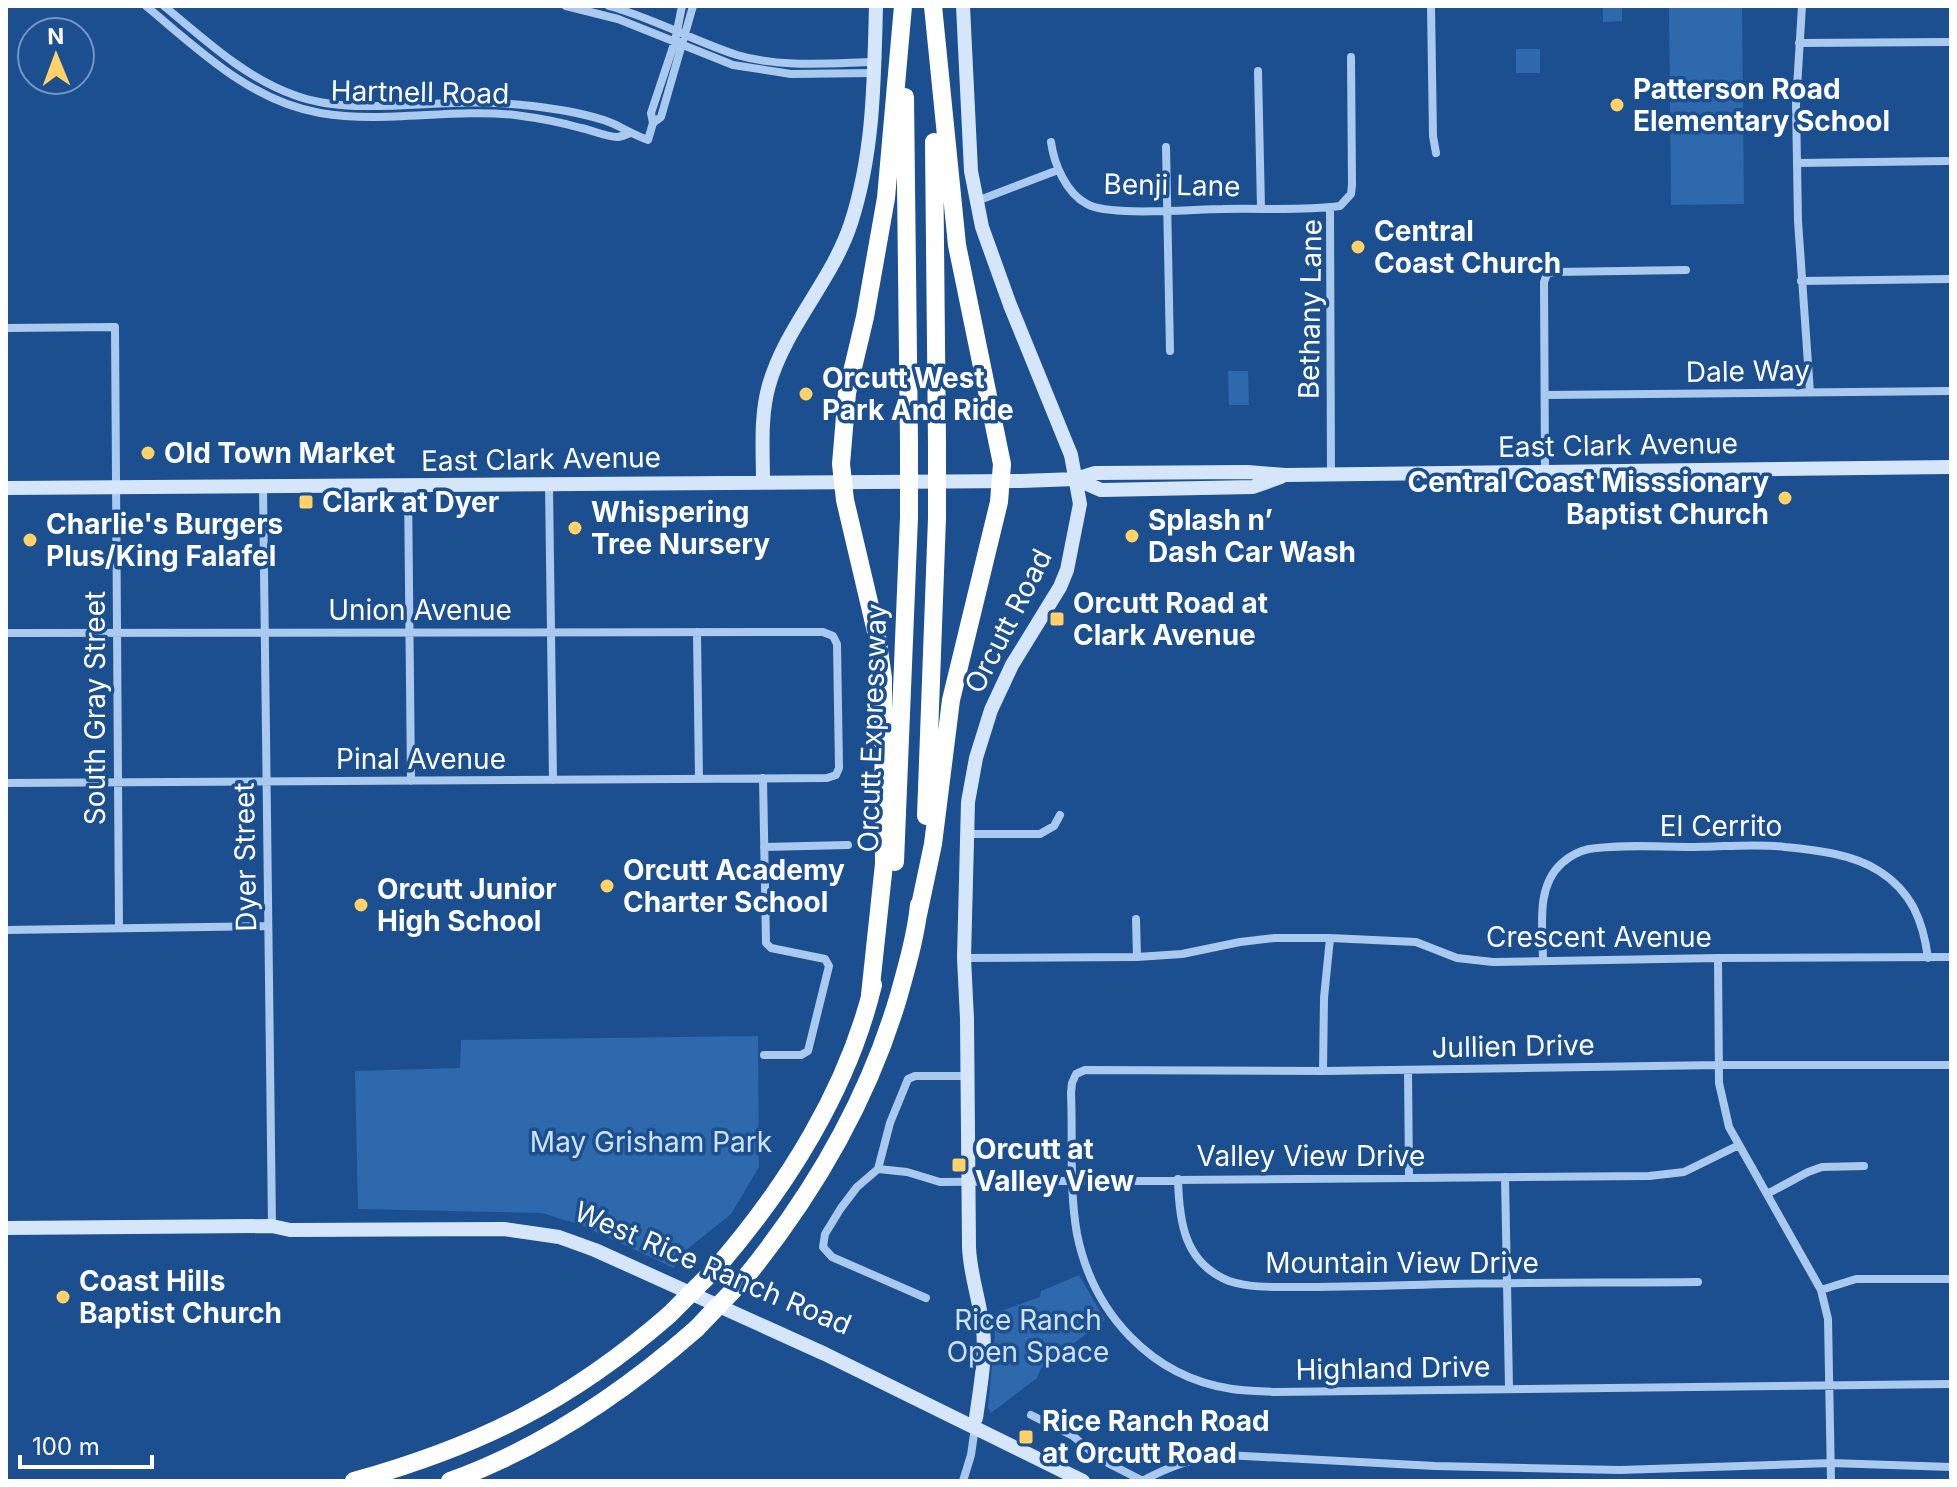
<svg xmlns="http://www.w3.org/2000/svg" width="1957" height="1487" font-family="Inter,sans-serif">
	<rect width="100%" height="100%" fill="#1b4f8f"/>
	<!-- green -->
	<path fill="#2e69ad" d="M 1603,6 L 1622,6 L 1622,21 L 1603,22 Z
		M 1669,6 L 1742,6 L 1744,204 L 1671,205 Z
		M 1516,49 L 1540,49 L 1540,73 L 1516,73 Z
		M 1228,371 L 1248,371 L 1249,405 L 1229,405 Z
		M 758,1036 L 759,1167 L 731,1214 L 680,1255 L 674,1268 L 581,1225 L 542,1213 L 358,1209 L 355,1071 L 460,1068 L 461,1040 Z
		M 1079,1275 L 1105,1320 L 1041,1368 L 1037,1378 L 991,1413 L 988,1408 L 995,1334 L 992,1314 L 1040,1297 L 1041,1291 Z"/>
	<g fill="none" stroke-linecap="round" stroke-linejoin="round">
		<!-- street -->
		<path stroke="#a9c9ee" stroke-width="8" d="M 146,6 C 198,49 250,101 320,113 C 384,124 451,108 515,115 C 538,118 560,122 581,128 C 592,130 606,137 617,137 C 620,137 625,135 628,134
			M 164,6 C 204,39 244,77 294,95 C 352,117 433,99 495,103 C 526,104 593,112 620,127 C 630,132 637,136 648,140 L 653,123 L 651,113 L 675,41 L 682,6
			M 566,6 L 618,19 L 733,65 L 791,74 L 874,73
			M 609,6 C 653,18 694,41 737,55 C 781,68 830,63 875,62
			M 1431,6 L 1433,136 L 1436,153
			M 1802,6 L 1796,104 L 1798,221 L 1810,392
			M 1799,43 L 1948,42
			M 1258,71 L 1261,208
			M 653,123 L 661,117 L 693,6
			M 1051,142 C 1054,164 1066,193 1087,204 C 1110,217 1193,209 1223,209 C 1261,208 1302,211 1340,206 L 1351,194 L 1352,185 L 1351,57
			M 1166,147 L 1170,351
			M 1797,163 L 1947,161
			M 977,201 L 1058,170
			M 1330,207 L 1331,475
			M 1801,281 L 1950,279
			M 6,328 L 115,327 L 119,928
			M 1545,395 L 1951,391
			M 1545,472 L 1544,282 L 1547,274 L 1554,272 L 1686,270
			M 549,485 L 553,780
			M 408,486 L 411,781
			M 263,487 L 272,1226
			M 697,632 L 699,779
			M 6,633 L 823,632 L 833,636 L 837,644 L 839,768 L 836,775 L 827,778 L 6,783
			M 763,778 L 766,943 L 771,948 L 825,959 L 829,966 L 808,1051 L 801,1055 L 764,1055
			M 966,834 L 1040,834 L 1054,826 L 1060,815
			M 764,847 L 848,845
			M 1136,919 L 1137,957
			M 6,930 L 268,926
			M 964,958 L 1137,957 L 1182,954 L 1240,942 L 1275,938 L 1330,938 L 1416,942 L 1457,958 L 1493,962 L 1718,958 L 1951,957
			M 1718,958 L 1719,1083 L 1729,1127 L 1821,1290 L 1828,1319 L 1831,1481
			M 1543,961 C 1543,929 1535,887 1562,863 C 1570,856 1579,851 1589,849 C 1623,844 1659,847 1693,847 C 1723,847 1755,843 1785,847 C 1816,850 1853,854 1879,871 C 1912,892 1923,921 1928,958
			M 1951,1065 L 1719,1065 L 1323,1071 L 1085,1070 L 1076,1074 L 1072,1083 L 1071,1093 C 1073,1139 1069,1189 1077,1234 C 1093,1313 1151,1377 1232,1389 C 1246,1391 1261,1391 1275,1392 L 1951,1384
			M 1408,1070 L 1409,1177
			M 1323,1071 L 1324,998 L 1330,938
			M 878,1169 L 907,1172 L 940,1182 L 1649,1176 L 1684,1172 L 1739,1145
			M 1505,1177 L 1509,1388
			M 1178,1179 C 1179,1221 1184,1263 1229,1281 C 1250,1288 1274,1287 1296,1287 C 1334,1287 1373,1286 1412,1285 C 1507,1282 1603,1283 1698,1282
			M 1767,1194 L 1808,1172 L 1822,1167 L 1864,1166
			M 1821,1290 L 1856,1279 L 1951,1279
			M 926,1298 L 832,1257 L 823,1247 L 825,1234 L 841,1208 L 857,1187 L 878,1169 L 890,1123 L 908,1079 L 915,1076 L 968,1076
			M 1031,1415 L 1073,1436 L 1100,1459 L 1143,1481
			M 963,1481 L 971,1455 L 975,1427
			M 1142,1481 C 1170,1466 1193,1458 1225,1455 L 1435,1466 L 1620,1470 L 1831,1463 L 1951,1467"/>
		<!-- secondary -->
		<path stroke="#d6e6fa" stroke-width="14" d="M 963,6 L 971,171 L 982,227 L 1010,305 L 1071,455 L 1080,504 L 1067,570 L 1060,587 L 1012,665 L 991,710 L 976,758 L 968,802 L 964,958 L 967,1019 L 969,1247 C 970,1275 980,1301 983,1329 C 986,1358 980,1389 976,1418
			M 1076,479 L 1101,490 L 1253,487 L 1281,477
			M 763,482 C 763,451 760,416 769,385 C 786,326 832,281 851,223 C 874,152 874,80 876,6
			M 6,488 L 1021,481 L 1076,479 L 1095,473 L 1248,472 L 1285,475 L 1951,467
			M 6,1228 L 272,1226 L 290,1230 L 504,1229 L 559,1237 L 595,1250 L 825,1354 L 1083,1481"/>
		<!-- highway -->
		<path stroke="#fff" stroke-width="18" d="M 905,97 L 909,443
			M 934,142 L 937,443
			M 926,816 L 937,518
			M 895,862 L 909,517
			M 918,915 L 933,844 L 951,700 L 999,502 L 1002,464 L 957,245 L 933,6
			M 870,995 L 884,864 L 883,678 L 877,636 L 845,500 L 841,464 L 847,393 L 865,317 L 886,198 L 903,6
			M 718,1266 C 787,1186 848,1089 873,985
			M 745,1278 C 814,1193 868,1101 899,995 C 907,966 916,935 919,905
			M 354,1481 C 480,1446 570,1401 669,1315
			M 450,1481 C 542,1448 623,1393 696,1329"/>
		<!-- highway-bridge -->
		<path stroke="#fff" stroke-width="18" d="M 909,517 L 909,443
			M 937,518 L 937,443
			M 669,1315 L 718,1266
			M 696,1329 L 745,1278"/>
	</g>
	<!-- markers -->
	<g fill="#ffd166" stroke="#1b4f8f" stroke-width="3">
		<circle cx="1617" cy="105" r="8"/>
		<circle cx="1358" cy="247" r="8"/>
		<circle cx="806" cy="394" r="8"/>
		<circle cx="148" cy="453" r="8"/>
		<circle cx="1785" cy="498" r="8"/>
		<rect x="298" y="494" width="16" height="16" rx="4"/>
		<circle cx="575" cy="528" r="8"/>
		<circle cx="1132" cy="536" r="8"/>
		<circle cx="30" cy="540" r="8"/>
		<rect x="1049" y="611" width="16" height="16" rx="4"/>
		<circle cx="607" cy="886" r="8"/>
		<circle cx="361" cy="905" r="8"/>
		<rect x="951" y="1157" width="16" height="16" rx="4"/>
		<circle cx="63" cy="1297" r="8"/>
		<rect x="1018" y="1429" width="16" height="16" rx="4"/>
	</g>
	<g text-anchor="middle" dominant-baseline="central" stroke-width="7" stroke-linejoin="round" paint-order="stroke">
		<!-- poi labels -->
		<g font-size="28" font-weight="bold" fill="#fff" stroke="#1b4f8f" text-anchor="start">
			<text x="1633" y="89">Patterson Road<tspan x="1633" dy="32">Elementary School</tspan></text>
			<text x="1374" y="231">Central<tspan x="1374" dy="32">Coast Church</tspan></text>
			<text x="822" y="378">Orcutt West<tspan x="822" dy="32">Park And Ride</tspan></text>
			<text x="164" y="453">Old Town Market</text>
			<text x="1769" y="482" text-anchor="end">Central Coast Misssionary<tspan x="1769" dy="32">Baptist Church</tspan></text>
			<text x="322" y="502">Clark at Dyer</text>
			<text x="591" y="512">Whispering<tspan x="591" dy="32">Tree Nursery</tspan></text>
			<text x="1148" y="520">Splash n’<tspan x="1148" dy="32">Dash Car Wash</tspan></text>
			<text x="46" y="524">Charlie's Burgers<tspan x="46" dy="32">Plus/King Falafel</tspan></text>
			<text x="1073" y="603">Orcutt Road at<tspan x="1073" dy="32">Clark Avenue</tspan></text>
			<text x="623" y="870">Orcutt Academy<tspan x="623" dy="32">Charter School</tspan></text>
			<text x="377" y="889">Orcutt Junior<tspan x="377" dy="32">High School</tspan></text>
			<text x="975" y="1149">Orcutt at<tspan x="975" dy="32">Valley View</tspan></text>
			<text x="79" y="1281">Coast Hills<tspan x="79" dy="32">Baptist Church</tspan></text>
			<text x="1042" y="1421">Rice Ranch Road<tspan x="1042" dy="32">at Orcutt Road</tspan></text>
		</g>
		<!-- street labels -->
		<g font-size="28" fill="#fff" stroke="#1b4f8f">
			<text transform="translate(420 92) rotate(1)">Hartnell Road</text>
			<text transform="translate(1172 185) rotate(1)">Benji Lane</text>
			<text transform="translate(1310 309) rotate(-89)">Bethany Lane</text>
			<text transform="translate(1748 371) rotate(-1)">Dale Way</text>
			<text transform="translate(1618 445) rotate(-1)">East Clark Avenue</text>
			<text transform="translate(541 459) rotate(-1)">East Clark Avenue</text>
			<text x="420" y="610">Union Avenue</text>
			<text transform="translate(1008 621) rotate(-63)">Orcutt Road</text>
			<text transform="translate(95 708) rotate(-90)">South Gray Street</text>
			<text transform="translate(872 728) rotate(-88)">Orcutt Expressway</text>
			<text x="421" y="759">Pinal Avenue</text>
			<text x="1721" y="826">El Cerrito</text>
			<text transform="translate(245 857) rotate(-91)">Dyer Street</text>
			<text x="1599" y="937">Crescent Avenue</text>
			<text transform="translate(1513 1046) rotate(-1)">Jullien Drive</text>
			<text x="1311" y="1156">Valley View Drive</text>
			<text x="1402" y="1263">Mountain View Drive</text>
			<text transform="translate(713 1268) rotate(23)">West Rice Ranch Road</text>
			<text transform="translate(1393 1368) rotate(-1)">Highland Drive</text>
		</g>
		<!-- park labels -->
		<g font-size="28" fill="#cfe3fa" stroke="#1b4f8f">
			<text x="651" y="1142">May Grisham Park</text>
			<text x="1028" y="1320">Rice Ranch<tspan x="1028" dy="32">Open Space</tspan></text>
		</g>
	</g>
	<!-- border -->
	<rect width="1957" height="1487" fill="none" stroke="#ffffff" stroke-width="16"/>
	<!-- north arrow -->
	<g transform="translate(56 56) rotate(359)"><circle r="38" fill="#1b4f8f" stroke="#7695bc" stroke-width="2"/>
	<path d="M0-6L14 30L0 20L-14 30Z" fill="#ffd166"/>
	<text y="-12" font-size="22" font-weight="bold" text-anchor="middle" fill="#ffffff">N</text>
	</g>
	<!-- scale -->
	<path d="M20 1455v12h132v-12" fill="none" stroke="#ffffff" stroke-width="4"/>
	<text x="32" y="1455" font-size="24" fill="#ffffff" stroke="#1b4f8f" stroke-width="6" paint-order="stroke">100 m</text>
</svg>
